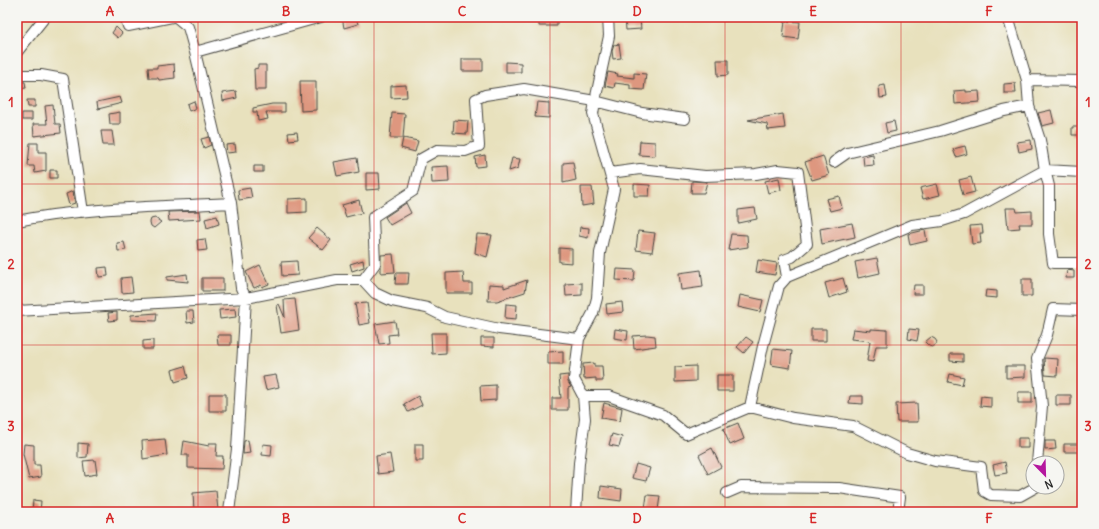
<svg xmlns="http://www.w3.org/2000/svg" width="1099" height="529" font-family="Delius,sans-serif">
	<rect width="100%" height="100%" fill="#f6f6f2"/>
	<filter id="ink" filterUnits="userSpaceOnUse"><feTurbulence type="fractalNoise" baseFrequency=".025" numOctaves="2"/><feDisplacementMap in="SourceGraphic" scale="8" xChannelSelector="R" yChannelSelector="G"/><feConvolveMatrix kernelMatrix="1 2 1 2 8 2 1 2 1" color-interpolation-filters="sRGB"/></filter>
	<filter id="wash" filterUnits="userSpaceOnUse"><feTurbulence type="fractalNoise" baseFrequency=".012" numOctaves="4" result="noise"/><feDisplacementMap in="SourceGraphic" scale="16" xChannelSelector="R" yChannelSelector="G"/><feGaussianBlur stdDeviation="0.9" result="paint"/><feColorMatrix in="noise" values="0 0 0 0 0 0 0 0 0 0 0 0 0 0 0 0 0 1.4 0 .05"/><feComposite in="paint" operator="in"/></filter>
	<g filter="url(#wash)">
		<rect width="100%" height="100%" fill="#e8e1bd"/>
		<g id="blocks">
			<!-- building -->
			<path fill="#de977f" d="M 342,17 L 356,17 L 358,24 L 344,28 Z
				M 539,17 L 557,17 L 557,26 L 539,26 Z
				M 625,17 L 636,17 L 636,19 L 640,19 L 641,29 L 626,30 Z
				M 785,21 L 800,22 L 798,39 L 783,37 Z
				M 116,27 L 122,33 L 118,38 L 112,33 Z
				M 619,44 L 621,58 L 613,59 L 612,51 L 614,45 Z
				M 462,59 L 483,59 L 483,71 L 462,71 Z
				M 717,60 L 728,60 L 728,75 L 718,76 Z
				M 506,62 L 521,63 L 521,72 L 506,72 Z
				M 174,64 L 175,78 L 159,80 L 158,78 L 149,78 L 148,68 L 157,68 L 157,66 Z
				M 258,65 L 266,65 L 266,90 L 255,90 L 254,69 L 258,68 Z
				M 608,72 L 618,74 L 617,76 L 634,78 L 634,73 L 646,74 L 644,90 L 630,89 L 630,85 L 615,83 L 614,88 L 605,86 Z
				M 300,81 L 316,81 L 316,110 L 301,111 Z
				M 17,82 L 25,82 L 26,88 L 17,89 Z
				M 1015,83 L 1016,93 L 1004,93 L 1004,84 Z
				M 406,85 L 407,97 L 391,98 L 391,86 Z
				M 885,85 L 887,97 L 880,98 L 879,86 Z
				M 966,90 L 966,92 L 979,91 L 980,102 L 955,104 L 954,91 Z
				M 236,91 L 237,98 L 223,101 L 222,93 Z
				M 120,97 L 122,103 L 98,109 L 97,102 Z
				M 27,100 L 35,100 L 35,107 L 28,107 Z
				M 194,101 L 196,108 L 189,111 L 187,104 Z
				M 537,102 L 549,103 L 549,118 L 535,117 Z
				M 272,104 L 285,104 L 285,112 L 266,112 L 268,119 L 258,121 L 257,112 L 253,112 L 253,108 Z
				M 53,105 L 55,124 L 60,124 L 61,133 L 34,136 L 33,124 L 47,124 L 45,106 Z
				M 1051,110 L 1054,123 L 1042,126 L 1038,113 Z
				M 120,112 L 120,124 L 110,124 L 109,114 Z
				M 22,113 L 32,113 L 32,120 L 22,120 Z
				M 392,113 L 405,114 L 403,138 L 390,138 Z
				M 783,114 L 785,128 L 768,130 L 767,124 L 748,120 Z
				M 454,120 L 468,121 L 467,134 L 453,133 Z
				M 894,121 L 896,131 L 887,133 L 885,123 Z
				M 1072,127 L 1082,127 L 1082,135 L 1072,135 Z
				M 101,131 L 112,131 L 114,145 L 103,145 Z
				M 297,132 L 298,139 L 289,140 L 288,133 Z
				M 209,137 L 211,145 L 204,148 L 201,139 Z
				M 403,138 L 418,141 L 415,152 L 401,148 Z
				M 1031,140 L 1032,149 L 1019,152 L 1017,142 Z
				M 640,141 L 655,142 L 655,156 L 639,155 Z
				M 30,143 L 38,143 L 38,152 L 46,152 L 46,171 L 35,173 L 34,166 L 28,166 Z
				M 235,144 L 236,152 L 227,153 L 226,145 Z
				M 965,146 L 967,154 L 956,157 L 953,149 Z
				M 485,155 L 486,166 L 476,167 L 475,157 Z
				M 873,155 L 874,165 L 864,166 L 863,157 Z
				M 823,156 L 829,175 L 812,180 L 805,162 Z
				M 357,158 L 359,172 L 337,176 L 334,162 Z
				M 512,158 L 520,159 L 518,168 L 509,171 Z
				M 573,162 L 576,180 L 563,183 L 563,163 Z
				M 254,166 L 263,166 L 263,172 L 254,172 Z
				M 448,166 L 449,182 L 432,183 L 431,167 Z
				M 50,170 L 57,170 L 57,178 L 50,178 Z
				M 366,173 L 379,173 L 380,189 L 366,190 Z
				M 971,177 L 975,192 L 963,195 L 959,180 Z
				M 779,178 L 781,190 L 768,193 L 765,181 Z
				M 692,181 L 707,182 L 704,193 L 691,193 Z
				M 634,184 L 650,185 L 649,196 L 634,196 Z
				M 937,184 L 940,195 L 923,199 L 920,188 Z
				M 581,187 L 592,187 L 594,204 L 582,206 Z
				M 250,188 L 252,198 L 239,200 L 238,190 Z
				M 73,191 L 75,203 L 69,205 L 66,194 Z
				M 839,196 L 842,208 L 830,211 L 826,199 Z
				M 307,198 L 307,212 L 288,213 L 288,199 Z
				M 359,200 L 362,213 L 346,217 L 342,205 Z
				M 406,203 L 411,213 L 390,225 L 385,217 Z
				M 755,208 L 757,219 L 738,223 L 738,210 Z
				M 1006,208 L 1016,208 L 1017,212 L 1032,211 L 1032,224 L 1019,224 L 1020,228 L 1008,229 Z
				M 200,211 L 201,219 L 169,221 L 168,212 Z
				M 217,216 L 219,224 L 207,228 L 205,219 Z
				M 155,218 L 161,222 L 154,228 L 151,226 L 150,222 L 151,219 Z
				M 852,223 L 855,237 L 822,244 L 820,229 Z
				M 982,225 L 983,233 L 980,233 L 981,243 L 972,244 L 970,226 Z
				M 580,227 L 589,228 L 588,238 L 579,236 Z
				M 317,228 L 331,240 L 323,250 L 308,238 Z
				M 925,230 L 927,241 L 910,245 L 908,234 Z
				M 638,231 L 655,233 L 652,252 L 636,250 Z
				M 477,234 L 492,235 L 487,257 L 475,253 Z
				M 731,234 L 747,235 L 748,247 L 728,250 Z
				M 205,239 L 207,250 L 198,251 L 197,240 Z
				M 124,242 L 126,250 L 118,251 L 117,243 Z
				M 559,248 L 572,249 L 572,263 L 559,262 Z
				M 393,254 L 395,272 L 381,273 L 381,255 Z
				M 877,258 L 880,273 L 858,278 L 855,262 Z
				M 363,260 L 364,267 L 352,271 L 350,264 Z
				M 758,260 L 777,263 L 775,275 L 756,272 Z
				M 297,261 L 298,275 L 282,276 L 281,262 Z
				M 260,265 L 269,284 L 262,287 L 261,285 L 254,288 L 246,272 Z
				M 107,267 L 108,276 L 99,277 L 98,268 Z
				M 617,269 L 635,270 L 634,281 L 616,280 Z
				M 701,270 L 703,287 L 681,290 L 679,273 Z
				M 1067,270 L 1074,271 L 1074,278 L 1066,278 Z
				M 463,272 L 464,283 L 472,283 L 472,293 L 446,293 L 446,273 Z
				M 396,273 L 409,273 L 408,284 L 395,284 Z
				M 187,274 L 188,282 L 167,280 L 167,277 Z
				M 131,277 L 133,292 L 122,293 L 121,278 Z
				M 202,278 L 223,278 L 223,291 L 202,291 Z
				M 843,278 L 847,292 L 829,298 L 825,283 Z
				M 1022,279 L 1032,279 L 1032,296 L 1022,296 Z
				M 527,280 L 525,292 L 497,301 L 488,301 L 489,284 L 504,285 L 504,288 Z
				M 582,283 L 582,295 L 566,296 L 565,284 Z
				M 914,285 L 923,285 L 923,294 L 913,294 Z
				M 986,290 L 997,291 L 997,298 L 985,297 Z
				M 740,295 L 763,300 L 760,312 L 738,307 Z
				M 295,299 L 299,330 L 281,333 L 277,305 L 279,304 L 285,318 L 284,300 Z
				M 622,302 L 623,312 L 607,314 L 606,304 Z
				M 367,303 L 370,323 L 359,325 L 355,304 Z
				M 506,304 L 517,305 L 516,319 L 505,318 Z
				M 235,309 L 236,317 L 220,319 L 219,310 Z
				M 186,311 L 193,311 L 194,322 L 187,323 Z
				M 117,312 L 117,320 L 109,321 L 108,313 Z
				M 157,313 L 156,321 L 131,320 L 131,315 Z
				M 395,321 L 397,334 L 388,335 L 389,343 L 379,344 L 375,324 Z
				M 615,329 L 628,331 L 627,340 L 614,338 Z
				M 811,329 L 826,329 L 826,341 L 811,341 Z
				M 853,329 L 871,331 L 871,329 L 887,330 L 887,346 L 876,346 L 873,362 L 867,361 L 870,341 L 851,339 Z
				M 909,329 L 919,330 L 917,341 L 908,339 Z
				M 431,333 L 446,333 L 446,353 L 432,354 Z
				M 217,335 L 231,335 L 231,345 L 218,345 Z
				M 647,335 L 655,336 L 656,346 L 634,349 L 633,336 Z
				M 746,337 L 753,342 L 744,353 L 737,347 Z
				M 931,337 L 935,339 L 937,342 L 936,345 L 932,347 L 929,346 L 925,342 Z
				M 481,338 L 494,338 L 494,347 L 481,346 Z
				M 153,340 L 153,349 L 143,349 L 143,341 Z
				M 773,349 L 792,351 L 790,368 L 771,365 Z
				M 563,351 L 563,364 L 548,364 L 548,352 Z
				M 950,354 L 963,354 L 963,362 L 950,361 Z
				M 1044,358 L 1058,359 L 1057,376 L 1045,375 Z
				M 594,363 L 594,366 L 602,366 L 603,381 L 596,381 L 596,378 L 584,379 L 583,364 Z
				M 185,366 L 188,378 L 175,382 L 172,370 Z
				M 696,366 L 696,381 L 675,382 L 675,367 Z
				M 1006,366 L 1025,366 L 1025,377 L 1006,378 Z
				M 950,374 L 964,377 L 962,385 L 948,382 Z
				M 276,375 L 279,387 L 266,390 L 263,377 Z
				M 568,375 L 568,382 L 571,387 L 568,388 L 568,410 L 552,410 L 552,398 L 561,398 L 559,376 Z
				M 717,375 L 733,375 L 733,391 L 717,391 Z
				M 496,385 L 496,400 L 481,401 L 480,386 Z
				M 1018,392 L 1032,392 L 1032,403 L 1018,403 Z
				M 209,394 L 226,394 L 226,411 L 209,411 Z
				M 1056,395 L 1071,395 L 1071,405 L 1056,405 Z
				M 418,396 L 422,405 L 408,412 L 404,404 Z
				M 850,396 L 863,396 L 863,404 L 849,403 Z
				M 981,396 L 991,397 L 991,407 L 980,406 Z
				M 604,403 L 622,408 L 620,421 L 601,418 Z
				M 917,403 L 918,422 L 897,422 L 896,404 Z
				M 738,423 L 744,439 L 730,445 L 723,429 Z
				M 612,434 L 622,437 L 619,447 L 609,445 Z
				M 1018,438 L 1028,438 L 1028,448 L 1018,448 Z
				M 165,439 L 167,455 L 143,459 L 142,441 Z
				M 248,440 L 250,453 L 243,454 L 244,441 Z
				M 184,441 L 209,446 L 209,443 L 217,443 L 216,456 L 223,456 L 222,469 L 188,468 L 188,455 L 182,455 Z
				M 1045,441 L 1055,441 L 1056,449 L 1045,450 Z
				M 78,443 L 88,444 L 87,457 L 78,458 Z
				M 24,444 L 34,445 L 34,465 L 40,465 L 41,477 L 29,479 L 23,454 Z
				M 263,444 L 272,445 L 271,456 L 262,455 Z
				M 415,444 L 423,444 L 423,461 L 415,461 Z
				M 1064,444 L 1080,444 L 1080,452 L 1064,452 Z
				M 712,448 L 721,467 L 708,474 L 699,455 Z
				M 390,454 L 393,472 L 378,474 L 376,456 Z
				M 95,460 L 97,474 L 85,476 L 83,461 Z
				M 1005,462 L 1007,473 L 995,475 L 993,465 Z
				M 636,464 L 650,468 L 646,481 L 632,478 Z
				M 601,486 L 622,489 L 621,501 L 600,498 Z
				M 216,491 L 218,510 L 194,511 L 193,493 Z
				M 647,495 L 660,496 L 658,510 L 645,509 Z
				M 33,500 L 41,501 L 40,512 L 32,512 Z"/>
		</g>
	</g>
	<g filter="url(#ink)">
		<use href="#blocks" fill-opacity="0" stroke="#474641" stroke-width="1"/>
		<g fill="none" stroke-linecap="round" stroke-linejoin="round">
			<defs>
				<path id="minor" d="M 125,17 L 128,26 L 172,17
					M 176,17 L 188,27 L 195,52 L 231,203 L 241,288 L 246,298 L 237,449 L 229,512
					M 1008,17 L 1027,80 L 1029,106 L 1040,140 L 1045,170 L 1049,186 L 1049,234 L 1053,263 L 1082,263
					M 17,52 L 45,17
					M 195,52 L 321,17
					M 17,75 L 41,75 L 63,79 L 83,212
					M 1027,80 L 1082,81
					M 834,162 L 847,153 L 940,131 L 1004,111 L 1029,106
					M 610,173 L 640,169 L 705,176 L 756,174 L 778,170 L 798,172 L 807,244 L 792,257 L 784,260 L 787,277
					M 17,221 C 87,207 160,207 231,203
					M 363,280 L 375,264 L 373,217 L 413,191 L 421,159 L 437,150 L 465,151 L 479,146 L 476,99 L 485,95 L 524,89 L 595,101 L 642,113 L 685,119
					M 17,311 L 246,298 L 337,280 L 363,280 L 375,293 L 392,301 L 427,308 L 445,317 L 499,329 L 579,339
					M 583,396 L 609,396 L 663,415 L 686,434 L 750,407 L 763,346 L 779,286 L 787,277 L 912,225 L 942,221 L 964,214 L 1045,170 L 1082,172
					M 750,407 L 793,418 L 853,426 L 907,453 L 935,461 L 981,467 L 984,491 L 991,495 L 1020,496 L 1036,487
					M 1037,463 L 1042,406 L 1037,359 L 1047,335 L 1053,309 L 1082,310
					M 727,493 L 741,487 L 839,488 L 900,497 L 898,512
					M 576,512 L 579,463 L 585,419 L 583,396 L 574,379 L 579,339 L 593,313 L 597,298 L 600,253 L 614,189 L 593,114 L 595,101 L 609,36 L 608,17"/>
			</defs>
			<!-- minor casing -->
			<use href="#minor" stroke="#474641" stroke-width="12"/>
			<!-- minor -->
			<use href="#minor" stroke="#fff" stroke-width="10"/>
		</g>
	</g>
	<!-- grid -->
	<path fill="none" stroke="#d62828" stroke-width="1" stroke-opacity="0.55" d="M 198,17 L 198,512M 374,17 L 374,512M 550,17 L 550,512M 725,17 L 725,512M 901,17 L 901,512M 17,184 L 1082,184M 17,345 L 1082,345"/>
	<!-- margin -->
	<rect width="1099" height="529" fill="none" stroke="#f6f6f2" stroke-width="44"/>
	<!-- north arrow -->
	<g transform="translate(1045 475) rotate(157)"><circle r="19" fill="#f6f6f2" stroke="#a5a5a2"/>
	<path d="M0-3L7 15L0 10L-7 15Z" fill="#b5179e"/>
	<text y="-6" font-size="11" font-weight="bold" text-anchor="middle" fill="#2b2b2b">N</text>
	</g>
	<rect x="22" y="22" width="1055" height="485" fill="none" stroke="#d62828" stroke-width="1.5"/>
	<g font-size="13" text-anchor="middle" font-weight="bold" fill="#d62828">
		<text x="110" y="16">A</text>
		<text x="286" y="16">B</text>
		<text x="462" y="16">C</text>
		<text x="637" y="16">D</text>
		<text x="813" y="16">E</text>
		<text x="989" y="16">F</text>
		<text x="11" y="107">1</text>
		<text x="1088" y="107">1</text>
		<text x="11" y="269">2</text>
		<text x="1088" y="269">2</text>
		<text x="11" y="431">3</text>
		<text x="1088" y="431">3</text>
		<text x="110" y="523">A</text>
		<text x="286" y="523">B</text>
		<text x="462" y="523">C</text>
		<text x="637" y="523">D</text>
		<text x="813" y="523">E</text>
		<text x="989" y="523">F</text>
	</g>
</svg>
